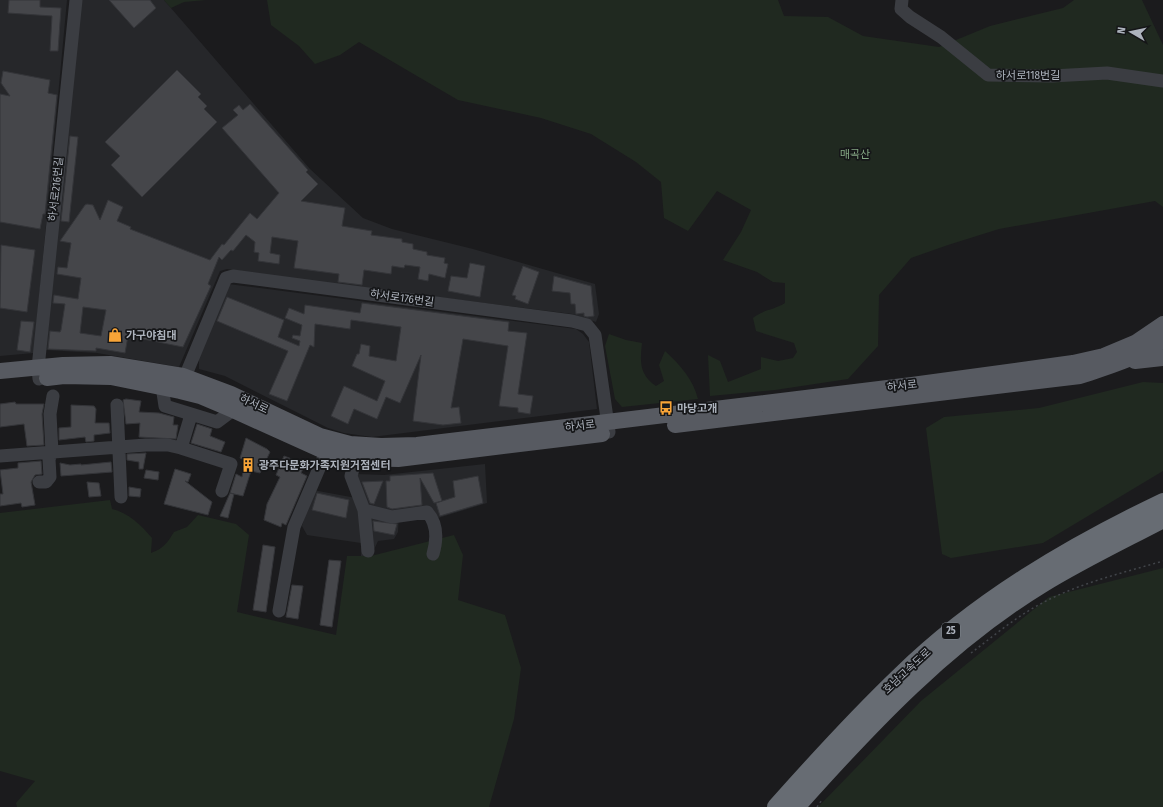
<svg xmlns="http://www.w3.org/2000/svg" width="1163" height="807" font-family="'Fira Sans Condensed','Noto Sans KR',sans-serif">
	<rect width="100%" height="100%" fill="#1b1b1d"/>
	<!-- built -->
	<path fill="#26272a" d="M 0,0 L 67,0 L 34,353 L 0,356 Z
		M 80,0 L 164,0 L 310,169 L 363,218 L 392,229 L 473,249 L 595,284 L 599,314 L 596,322 L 572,314 L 294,279 L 227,269 L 220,271 L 179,367 L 97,353 L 46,350 Z
		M 228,284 L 576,329 L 583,334 L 589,342 L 597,409 L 372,437 L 344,433 L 328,428 L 225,376 L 199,369 L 199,358 Z
		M 485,464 L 487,503 L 438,518 L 399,514 L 398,532 L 394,539 L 378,541 L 371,556 L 361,556 L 361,543 L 307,535 L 302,526 L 313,490 L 356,498 L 356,474 L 384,475 Z"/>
	<!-- green -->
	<path fill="#202920" d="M 164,0 L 206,0 L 184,2 L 171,8 Z
		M 267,0 L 778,0 L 784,16 L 828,17 L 863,36 L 939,47 L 990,26 L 1063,8 L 1074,0 L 1142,0 L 1163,45 L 1163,207 L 1155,201 L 999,229 L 948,245 L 911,258 L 879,295 L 878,346 L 848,379 L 775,390 L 710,396 L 708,355 L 720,361 L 728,382 L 761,369 L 761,357 L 778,361 L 793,358 L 797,352 L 794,343 L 756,331 L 753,318 C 762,310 774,310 785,303 L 785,283 L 773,282 L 757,272 L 723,260 L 741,232 L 751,210 L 717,191 L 688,231 L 664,218 L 661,182 L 636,162 L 591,134 L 541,118 L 458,100 L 359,42 L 340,55 L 315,64 L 299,46 L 271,25 Z
		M 609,334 L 626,340 L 642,343 C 640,362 639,374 656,386 L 664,381 L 659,365 L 665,351 C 680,365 693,379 698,399 L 622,407 L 615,399 L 605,346 Z
		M 1143,382 L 1163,383 L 1163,471 L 1043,543 L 951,558 L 942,554 L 926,428 L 944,417 L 1039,408 Z
		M 110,500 L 112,509 C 129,513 141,525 152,538 L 151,553 C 163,549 168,542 174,532 L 187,527 L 198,515 L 236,524 L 249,535 L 237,612 L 336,635 L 347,556 L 371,556 L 454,535 L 463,555 L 458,600 L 505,615 L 521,668 L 514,719 L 489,807 L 17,807 L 16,803 L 35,781 L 0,771 L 0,513 Z
		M 1163,568 L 1163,807 L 818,807 L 921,701 L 1049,597 Z"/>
	<!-- building -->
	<path fill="#45464a" stroke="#343539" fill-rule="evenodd" d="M 9,0 L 40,0 L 40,7 L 61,8 L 58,51 L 50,51 L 52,16 L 8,13 Z
		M 109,0 L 150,0 L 156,8 L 134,28 Z
		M 177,70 L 201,94 L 198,97 L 207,106 L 204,109 L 217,122 L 142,197 L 111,165 L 120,156 L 105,142 Z
		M 3,71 L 50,80 L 48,93 L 57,95 L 45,214 L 43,214 L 40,229 L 0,222 L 0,94 L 10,96 L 1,83 Z
		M 250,104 L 308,170 L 306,172 L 318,184 L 301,201 L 345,208 L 342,226 L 372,231 L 371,235 L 402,239 L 402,242 L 413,244 L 413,249 L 427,252 L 427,255 L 445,258 L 444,263 L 448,264 L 445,278 L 429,274 L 428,281 L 418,279 L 420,267 L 405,265 L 404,268 L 392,266 L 391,274 L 364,270 L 362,285 L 338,282 L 339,274 L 294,268 L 298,241 L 272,237 L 270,253 L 280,255 L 279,264 L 258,261 L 259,253 L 254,252 L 255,242 L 246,235 L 233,251 L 231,250 L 222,260 L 219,257 L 208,284 L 211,286 L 183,347 L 128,336 L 125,353 L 96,348 L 96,351 L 48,349 L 50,331 L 60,332 L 61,330 L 65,304 L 53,303 L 54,295 L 78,299 L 81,278 L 57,274 L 58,267 L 67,268 L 71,243 L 60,241 L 85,205 L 87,204 L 93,205 L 100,220 L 108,200 L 123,207 L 117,221 L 131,227 L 130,229 L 210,260 L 222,244 L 224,245 L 250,213 L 257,219 L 279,193 L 222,128 L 238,115 L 233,110 L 239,105 L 243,110 ZM 83,307 L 106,310 L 101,336 L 80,333 Z
		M 70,136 L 78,137 L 69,222 L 61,221 Z
		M 1,245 L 35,250 L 27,312 L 0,308 Z
		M 470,263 L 485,266 L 480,297 L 448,291 L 451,276 L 467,278 Z
		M 523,266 L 539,272 L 528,304 L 515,299 L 516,296 L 512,295 Z
		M 554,276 L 591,286 L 594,316 L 587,317 L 584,316 L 584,313 L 576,314 L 575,304 L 571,304 L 570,293 L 552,291 Z
		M 227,297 L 284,320 L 278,337 L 299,346 L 300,341 L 292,338 L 293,335 L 300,336 L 302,325 L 285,318 L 289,308 L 304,314 L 305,305 L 360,313 L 362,303 L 509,322 L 508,331 L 527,333 L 518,394 L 533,396 L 530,414 L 518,412 L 518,408 L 499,406 L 508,346 L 463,339 L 451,408 L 459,407 L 461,423 L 443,425 L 413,421 L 421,355 L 400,403 L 386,397 L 377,419 L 354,409 L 348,424 L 331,416 L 344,386 L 377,401 L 385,381 L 352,366 L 357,354 L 359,354 L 361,344 L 370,346 L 369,356 L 396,361 L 401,327 L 351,320 L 350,329 L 315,324 L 314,347 L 310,345 L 287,401 L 269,394 L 288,351 L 217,321 Z
		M 21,321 L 34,322 L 30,352 L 17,350 Z
		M 126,399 L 141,401 L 139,412 L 159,413 L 174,417 L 173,425 L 178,425 L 176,439 L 139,437 L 140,423 L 126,424 L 123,400 Z
		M 15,402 L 16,404 L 44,404 L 42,414 L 44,445 L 27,446 L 24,424 L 0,427 L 0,404 Z
		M 71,405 L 94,406 L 96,409 L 95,423 L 109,423 L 110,433 L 94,435 L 94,441 L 86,442 L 85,437 L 59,440 L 59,428 L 71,427 Z
		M 197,424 L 212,429 L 210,436 L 225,442 L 221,452 L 191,443 Z
		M 246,438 L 267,449 L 270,452 L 260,473 L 251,471 L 243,496 L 230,493 L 236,474 L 242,477 L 245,460 L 240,458 Z
		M 146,453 L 143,469 L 139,469 L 139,462 L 127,460 L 127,454 Z
		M 284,456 L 305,464 L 301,473 L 307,476 L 286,525 L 282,523 L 281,527 L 264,520 L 267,504 L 280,477 L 276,475 Z
		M 41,461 L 42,474 L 35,475 L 31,482 L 35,505 L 22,507 L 21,503 L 0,506 L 0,494 L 3,494 L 0,470 L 18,468 L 18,463 Z
		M 111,462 L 112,472 L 61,476 L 60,463 L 70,465 L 81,464 L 81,465 Z
		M 175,469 L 191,474 L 188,482 L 185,481 L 212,502 L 208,515 L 164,504 Z
		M 146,470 L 159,472 L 158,480 L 144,478 Z
		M 433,473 L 442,501 L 434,503 L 420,478 L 422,505 L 392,509 L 387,507 L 386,481 L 390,481 L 390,476 Z
		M 478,476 L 483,503 L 440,516 L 436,503 L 455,497 L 453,481 Z
		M 383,481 L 374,504 L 370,503 L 362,482 Z
		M 87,482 L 99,483 L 101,496 L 89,497 Z
		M 129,487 L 141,489 L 140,497 L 129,496 Z
		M 230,493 L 234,494 L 228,518 L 220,516 Z
		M 317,493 L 349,500 L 346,518 L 312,510 Z
		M 373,521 L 397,524 L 394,535 L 374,531 Z
		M 263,545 L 275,547 L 266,612 L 253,610 Z
		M 329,560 L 341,561 L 332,627 L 320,625 Z
		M 292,585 L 303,586 L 298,619 L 286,617 Z"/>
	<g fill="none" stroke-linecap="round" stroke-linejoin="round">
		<!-- path -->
		<path stroke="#414449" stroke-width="1.5" stroke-dasharray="2 3" stroke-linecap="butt" d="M 971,653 C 991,638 1012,620 1035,607 C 1075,584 1119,574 1163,561
			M 817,807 L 822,800"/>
		<!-- minor -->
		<path stroke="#3b3d42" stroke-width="13" d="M 902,0 L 901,9 L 910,17 L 941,37 L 988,75 L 1052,76 L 1107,73 L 1163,81
			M 39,379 L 38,368 L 76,0
			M 182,384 L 226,278 L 233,276 L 572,321 L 587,325 L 595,335 L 609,432
			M 162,386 L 165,406 L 217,422 L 233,410
			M 117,405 L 121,497
			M 181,448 L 191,415
			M 0,456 L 146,445 L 168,445 L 181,448 L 231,464 L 222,491
			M 356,458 L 351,476 L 364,510 L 368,551
			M 39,482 L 46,482 L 50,477 L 49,459 L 52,452 L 50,414 L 53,396
			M 364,510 L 392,517 L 427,512 C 438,524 437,540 433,554
			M 279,611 L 294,527 L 326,452"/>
		<!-- major -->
		<path stroke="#575a61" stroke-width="16" d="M 1135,361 L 1163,358
			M 0,371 L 63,365 L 110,364 L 183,376 L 231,394 L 320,436 L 350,444 L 381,446 L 417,445 L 607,422 L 912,385 L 1073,363 L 1104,356 L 1135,343 L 1163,324
			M 47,378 L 64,376 L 111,377 L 180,391 L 200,396 L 233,410 L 326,452 L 356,458 L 398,459 L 602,434
			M 675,425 L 1080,376 C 1110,366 1138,358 1163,340"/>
		<!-- highway -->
		<path stroke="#676c73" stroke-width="18" d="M 776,807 C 816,762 857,717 901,675 C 977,601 1069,547 1163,502
			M 796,807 C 870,724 947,642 1042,584 C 1081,560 1123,540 1163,519"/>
	</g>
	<!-- icons -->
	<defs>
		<symbol id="shop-bare" viewBox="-9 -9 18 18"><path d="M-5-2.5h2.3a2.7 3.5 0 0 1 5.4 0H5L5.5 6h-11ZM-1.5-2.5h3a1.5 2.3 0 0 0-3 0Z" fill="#f8a437" stroke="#151618" stroke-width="2.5" paint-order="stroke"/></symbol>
		<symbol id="bus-bare" viewBox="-9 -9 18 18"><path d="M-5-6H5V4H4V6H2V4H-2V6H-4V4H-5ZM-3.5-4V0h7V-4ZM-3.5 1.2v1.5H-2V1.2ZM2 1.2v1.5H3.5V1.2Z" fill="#f8a437" stroke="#151618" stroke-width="2.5" paint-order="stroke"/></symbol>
		<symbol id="building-bare" viewBox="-9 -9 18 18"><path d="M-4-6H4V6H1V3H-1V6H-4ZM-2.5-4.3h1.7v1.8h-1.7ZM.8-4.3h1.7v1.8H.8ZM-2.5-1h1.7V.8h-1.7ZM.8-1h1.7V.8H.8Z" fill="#f8a437" stroke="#151618" stroke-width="2.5" paint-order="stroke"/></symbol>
	</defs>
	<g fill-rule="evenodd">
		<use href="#shop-bare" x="105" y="325" width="20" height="20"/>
		<use href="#bus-bare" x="656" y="398" width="20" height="20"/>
		<use href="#building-bare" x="238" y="455" width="20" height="20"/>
	</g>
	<g text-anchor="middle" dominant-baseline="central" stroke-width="3.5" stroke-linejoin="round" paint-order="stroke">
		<!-- shield labels -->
		<rect fill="#151618" stroke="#7f848c" stroke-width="1" x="942" y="623" width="18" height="16" rx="3"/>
		<g font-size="10" font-weight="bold" fill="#adb3bd">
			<text x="951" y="631">25</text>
		</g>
		<!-- street labels -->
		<g font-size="11" fill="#adb3bd" stroke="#151618">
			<text x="1028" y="75">하서로118번길</text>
			<text transform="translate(56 189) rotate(-84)">하서로216번길</text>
			<text transform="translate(402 298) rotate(8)">하서로176번길</text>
			<text transform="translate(902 386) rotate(-7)">하서로</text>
			<text transform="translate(254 404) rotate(25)">하서로</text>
			<text transform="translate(580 426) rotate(-7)">하서로</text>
			<text transform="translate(907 671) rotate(-43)">호남고속도로</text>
		</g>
		<!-- park labels -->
		<g font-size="11" fill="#85a884" stroke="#151618">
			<text x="855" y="154">매곡산</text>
		</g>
		<!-- poi labels -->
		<g font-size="11" font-weight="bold" fill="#adb3bd" stroke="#151618" text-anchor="start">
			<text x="126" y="335">가구야침대</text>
			<text x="677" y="408">마당고개</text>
			<text x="259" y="465">광주다문화가족지원거점센터</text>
		</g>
	</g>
	<!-- north arrow -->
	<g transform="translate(1131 32) rotate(279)" stroke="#151618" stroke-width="3" paint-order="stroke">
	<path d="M0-3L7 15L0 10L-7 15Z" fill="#adb3bd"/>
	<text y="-6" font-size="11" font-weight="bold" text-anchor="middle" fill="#adb3bd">N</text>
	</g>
</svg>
